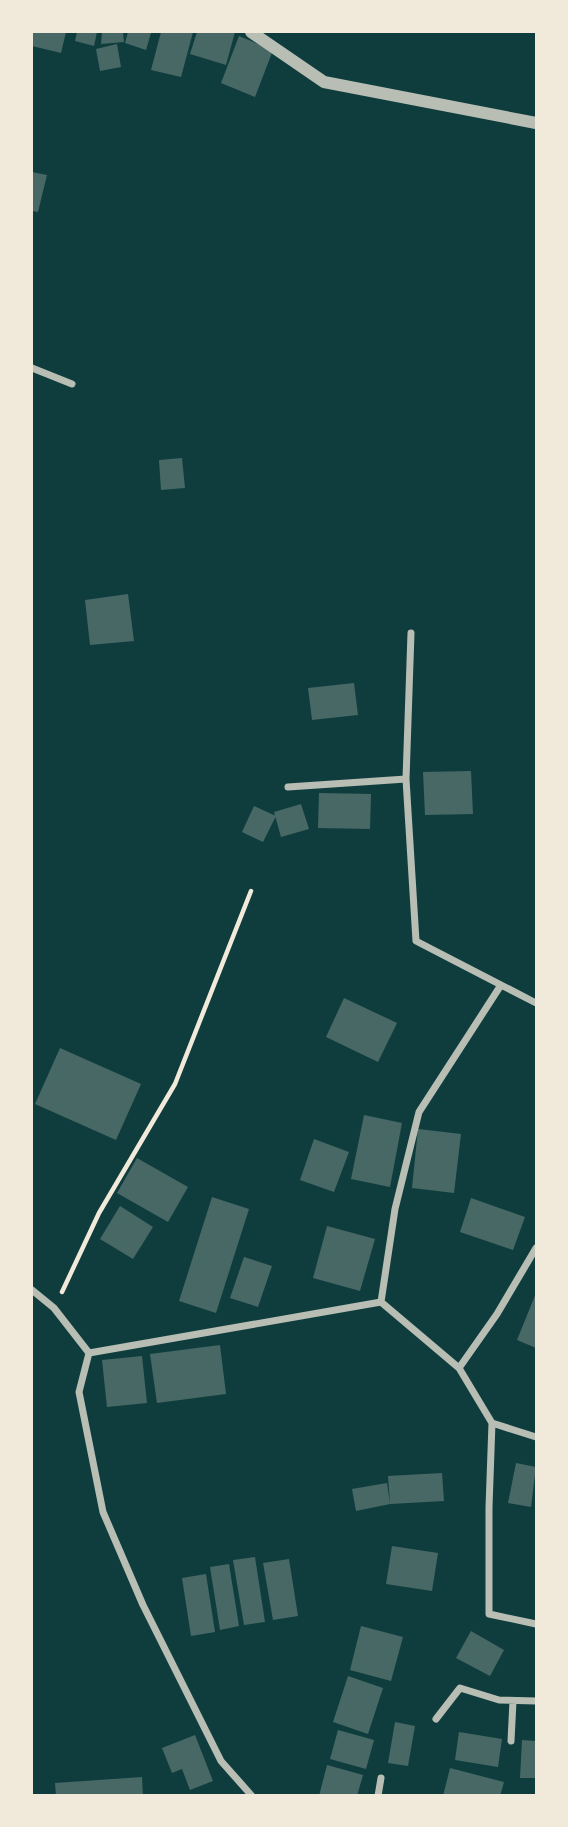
<svg xmlns="http://www.w3.org/2000/svg" width="568" height="1827" font-family="Inter,sans-serif">
	<rect width="100%" height="100%" fill="#0f3d3e"/>
	<!-- building -->
	<path fill="#486865" d="M 32,32 L 66,32 L 61,53 L 32,46 Z
		M 77,32 L 97,32 L 94,46 L 75,41 Z
		M 102,32 L 123,32 L 124,42 L 101,44 Z
		M 128,32 L 151,33 L 146,50 L 125,43 Z
		M 161,32 L 193,32 L 181,77 L 151,70 Z
		M 197,32 L 235,32 L 226,65 L 190,54 Z
		M 239,36 L 273,50 L 255,97 L 221,83 Z
		M 117,44 L 121,67 L 100,71 L 96,49 Z
		M 32,172 L 47,175 L 38,212 L 32,211 Z
		M 182,458 L 185,488 L 161,490 L 159,460 Z
		M 128,594 L 134,641 L 90,645 L 85,600 Z
		M 354,683 L 358,715 L 312,720 L 308,688 Z
		M 471,771 L 473,814 L 425,815 L 423,772 Z
		M 319,793 L 371,794 L 370,829 L 318,828 Z
		M 301,804 L 309,829 L 281,837 L 274,812 Z
		M 254,806 L 276,816 L 263,842 L 242,832 Z
		M 344,998 L 397,1023 L 378,1062 L 326,1037 Z
		M 60,1048 L 141,1084 L 116,1140 L 35,1104 Z
		M 364,1115 L 402,1123 L 390,1187 L 351,1179 Z
		M 418,1129 L 461,1134 L 454,1193 L 412,1188 Z
		M 314,1139 L 349,1152 L 334,1192 L 300,1180 Z
		M 137,1158 L 188,1187 L 168,1222 L 117,1193 Z
		M 212,1197 L 249,1209 L 216,1313 L 179,1301 Z
		M 471,1198 L 525,1217 L 513,1250 L 460,1232 Z
		M 120,1206 L 153,1227 L 133,1259 L 100,1239 Z
		M 327,1226 L 375,1239 L 360,1291 L 313,1278 Z
		M 244,1257 L 272,1266 L 258,1307 L 230,1298 Z
		M 536,1293 L 536,1348 L 517,1340 Z
		M 220,1345 L 226,1394 L 157,1403 L 150,1354 Z
		M 142,1356 L 147,1403 L 107,1407 L 102,1360 Z
		M 516,1463 L 536,1467 L 531,1507 L 508,1503 Z
		M 442,1473 L 444,1501 L 390,1504 L 388,1476 Z
		M 387,1483 L 390,1504 L 356,1511 L 352,1489 Z
		M 392,1546 L 438,1553 L 432,1591 L 386,1584 Z
		M 255,1557 L 265,1622 L 244,1625 L 233,1560 Z
		M 289,1559 L 298,1616 L 273,1620 L 263,1563 Z
		M 229,1564 L 239,1626 L 220,1630 L 210,1567 Z
		M 206,1574 L 215,1632 L 191,1636 L 182,1578 Z
		M 361,1626 L 403,1637 L 391,1681 L 350,1670 Z
		M 471,1631 L 504,1650 L 490,1676 L 456,1658 Z
		M 348,1676 L 383,1688 L 368,1734 L 333,1722 Z
		M 395,1722 L 415,1726 L 408,1766 L 388,1763 Z
		M 338,1730 L 374,1740 L 366,1769 L 330,1759 Z
		M 459,1732 L 502,1739 L 498,1767 L 455,1760 Z
		M 195,1735 L 213,1781 L 190,1790 L 182,1769 L 172,1773 L 162,1748 Z
		M 522,1740 L 536,1741 L 536,1778 L 520,1778 Z
		M 327,1765 L 363,1775 L 357,1796 L 319,1796 Z
		M 450,1768 L 504,1782 L 500,1796 L 443,1796 Z
		M 142,1777 L 143,1796 L 56,1796 L 55,1783 Z"/>
	<g fill="none" stroke-linecap="round" stroke-linejoin="round">
		<!-- path -->
		<path stroke="#f1e9da" stroke-width="4.5" d="M 62,1292 L 99,1213 L 175,1084 L 251,891"/>
		<!-- minor -->
		<path stroke="#b8beb3" stroke-width="7" d="M 32,368 L 72,384
			M 411,633 L 406,779 L 416,941 L 536,1003
			M 288,787 L 406,779
			M 32,1290 L 54,1308 L 89,1353 L 381,1302 L 459,1368 L 492,1423 L 536,1437
			M 381,1302 L 395,1209 L 419,1112 L 501,985
			M 89,1353 L 79,1392 L 103,1512 L 143,1605 L 221,1761 L 252,1796
			M 459,1368 L 497,1314 L 536,1248
			M 492,1423 L 489,1507 L 489,1614 L 536,1624
			M 436,1719 L 460,1688 L 499,1700 L 536,1701
			M 511,1741 L 513,1701
			M 378,1796 L 381,1778"/>
		<!-- tertiary -->
		<path stroke="#b8beb3" stroke-width="12" d="M 251,32 L 324,82 L 536,123"/>
	</g>
	<!-- border -->
	<rect width="568" height="1827" fill="none" stroke="#f1e9da" stroke-width="66"/>
</svg>
